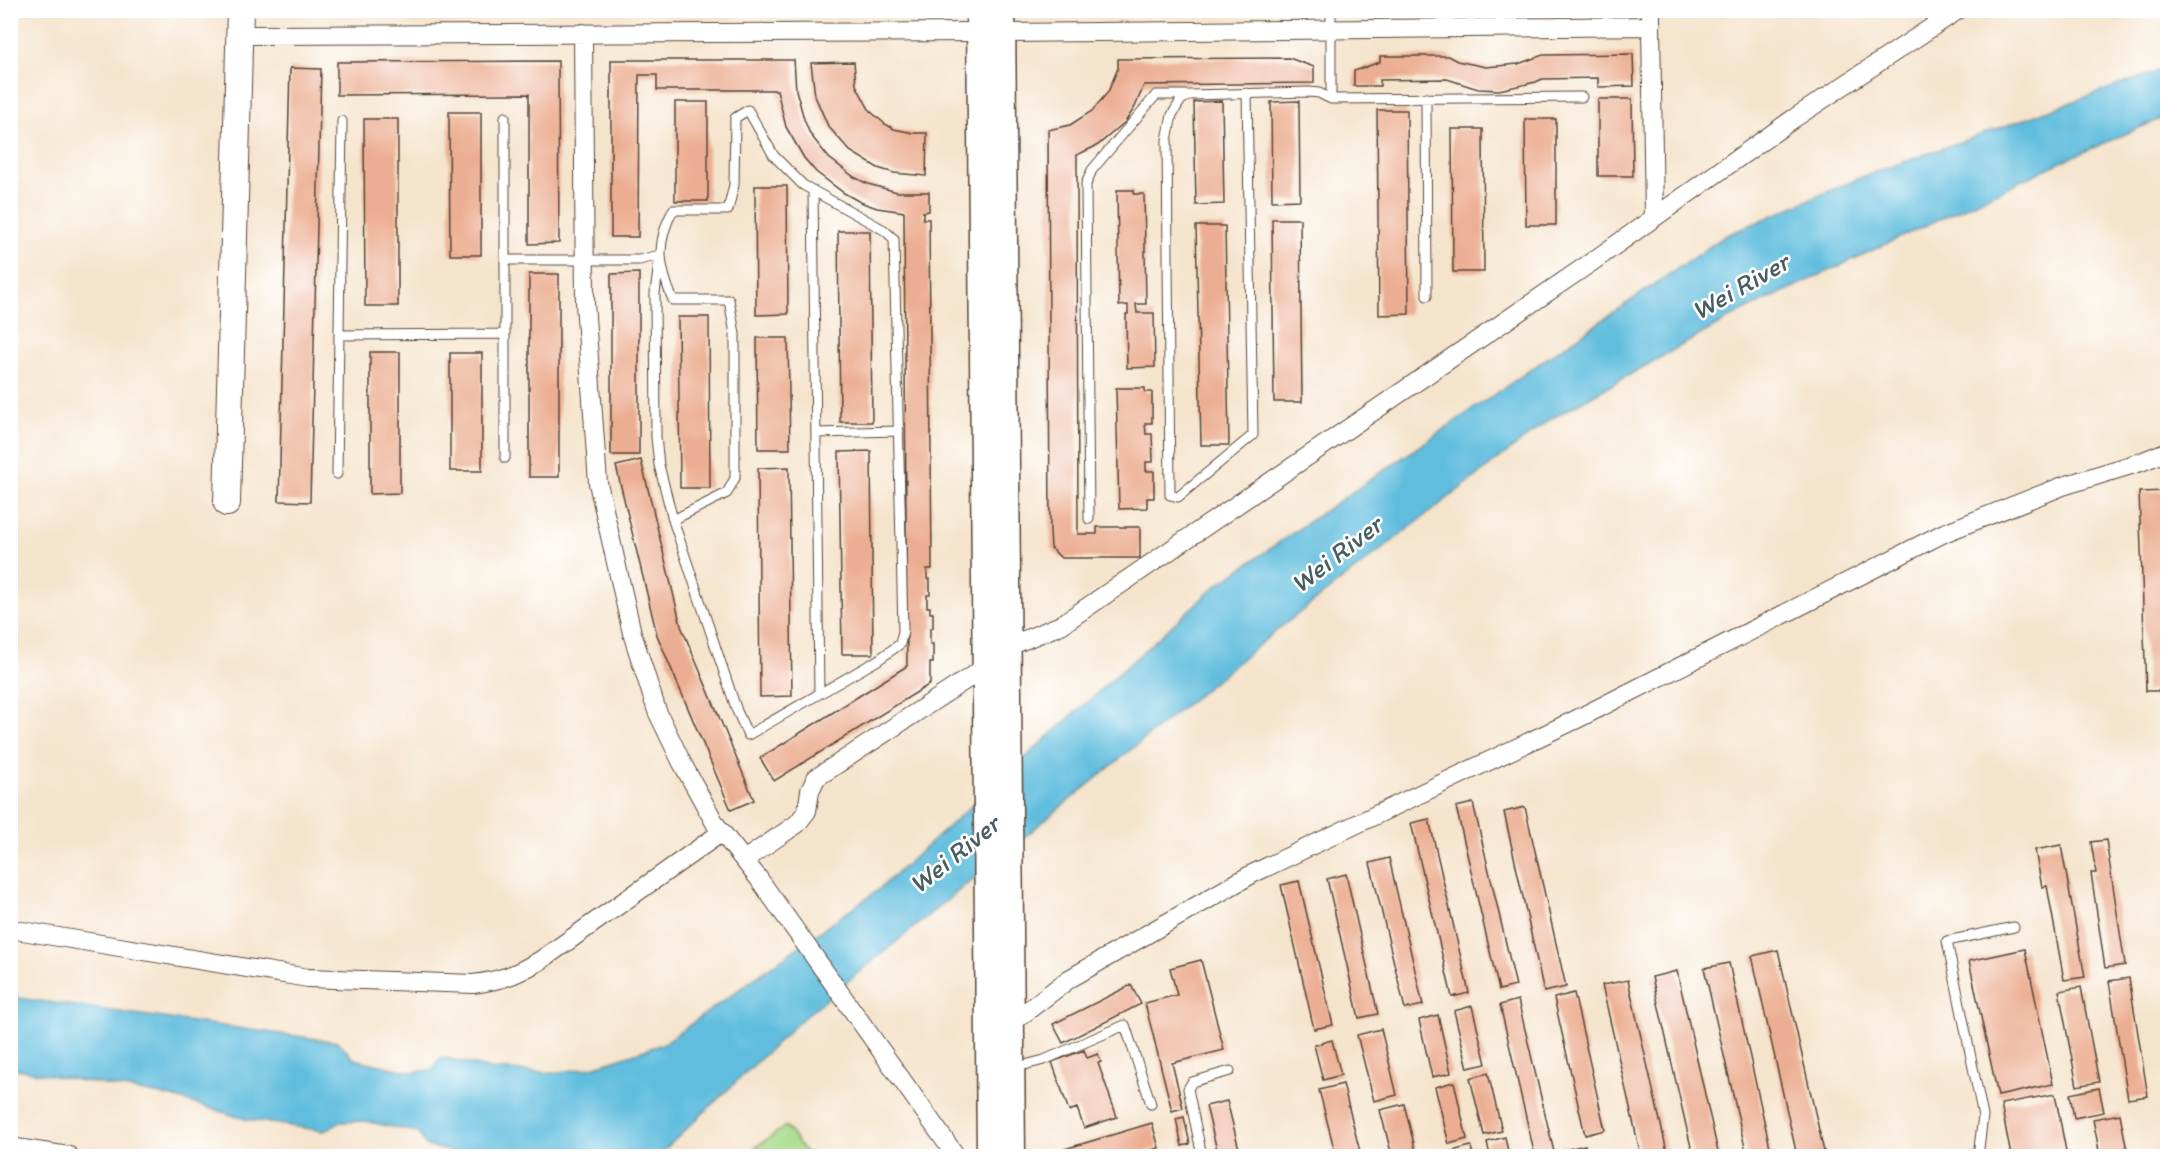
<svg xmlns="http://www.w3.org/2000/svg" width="2178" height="1167" font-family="Itim,sans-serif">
	<rect width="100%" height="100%" fill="#fff"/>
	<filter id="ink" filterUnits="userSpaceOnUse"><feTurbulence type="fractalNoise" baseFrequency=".0167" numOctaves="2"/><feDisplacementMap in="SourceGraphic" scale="12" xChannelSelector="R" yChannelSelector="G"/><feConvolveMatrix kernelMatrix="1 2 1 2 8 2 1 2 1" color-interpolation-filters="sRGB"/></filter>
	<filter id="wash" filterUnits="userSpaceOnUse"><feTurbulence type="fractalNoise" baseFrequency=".008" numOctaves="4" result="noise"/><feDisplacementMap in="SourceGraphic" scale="24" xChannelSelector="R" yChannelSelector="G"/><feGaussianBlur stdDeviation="1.35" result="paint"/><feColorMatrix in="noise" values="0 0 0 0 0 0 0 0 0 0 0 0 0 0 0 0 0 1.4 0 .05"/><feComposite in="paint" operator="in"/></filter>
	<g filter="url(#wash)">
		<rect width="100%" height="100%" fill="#f5e4cc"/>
		<!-- green -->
		<path fill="#a8db8a" stroke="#728254" stroke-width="1.5" d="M 786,1126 L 808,1156 L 743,1156 Z"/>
		<!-- water -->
		<path fill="#60bdde" stroke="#4e747e" stroke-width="1.5" d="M 2167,68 L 2167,116 L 2065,160 L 1739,313 L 1549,420 L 1281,627 L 803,1018 L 658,1156 L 473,1156 L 426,1146 L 422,1138 L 416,1132 L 364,1121 L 340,1122 L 324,1131 L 245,1119 L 173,1097 L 11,1068 L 11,997 L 338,1042 L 354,1059 L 411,1072 L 432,1070 L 441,1057 L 492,1069 L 554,1073 L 593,1067 L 663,1044 L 878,890 L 1217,585 L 1725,236 L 1862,177 Z"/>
		<g id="blocks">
			<!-- building -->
			<path fill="#ecae92" d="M 1633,54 L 1634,86 L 1598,87 L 1598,78 L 1542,79 L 1536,82 L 1499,90 L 1478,89 L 1447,79 L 1380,80 L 1380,86 L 1354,86 L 1354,71 L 1380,62 L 1380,56 L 1448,56 L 1457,61 L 1486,67 L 1518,64 L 1543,55 Z
				M 1289,58 L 1314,67 L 1314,83 L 1144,85 L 1135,107 L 1125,122 L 1098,145 L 1077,155 L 1078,534 L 1097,534 L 1097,527 L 1140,527 L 1140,558 L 1061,558 L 1051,548 L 1050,531 L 1048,130 L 1070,125 L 1092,111 L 1108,92 L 1118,68 L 1118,59 Z
				M 611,60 L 794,60 L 796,90 L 804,119 L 810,134 L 829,158 L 854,177 L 868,184 L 897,192 L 929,192 L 929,211 L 923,212 L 923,219 L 929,219 L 932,569 L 927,569 L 927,579 L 930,579 L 930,595 L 927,595 L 927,607 L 930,607 L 930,613 L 933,613 L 933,628 L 930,628 L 930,644 L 933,644 L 933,663 L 930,663 L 930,684 L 774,781 L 760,758 L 907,666 L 904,212 L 877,208 L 860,202 L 844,193 L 816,172 L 804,158 L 786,127 L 777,90 L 657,90 L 657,75 L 639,75 L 638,237 L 611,237 Z
				M 558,61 L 559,243 L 529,244 L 529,94 L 337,95 L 337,62 Z
				M 854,62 L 856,85 L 870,111 L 885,124 L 894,129 L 914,133 L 927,133 L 926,176 L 894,173 L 878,168 L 850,151 L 828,126 L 815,96 L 811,63 Z
				M 290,68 L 321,69 L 310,502 L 279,501 Z
				M 1598,99 L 1632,99 L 1633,176 L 1598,176 Z
				M 1222,101 L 1224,204 L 1196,205 L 1194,102 Z
				M 1299,101 L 1300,200 L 1272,201 L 1271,102 Z
				M 675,102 L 708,102 L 708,201 L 675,201 Z
				M 1377,110 L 1407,110 L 1409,314 L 1379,315 Z
				M 449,112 L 481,112 L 481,255 L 450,255 Z
				M 364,119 L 398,119 L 398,306 L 365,306 Z
				M 1525,119 L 1556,119 L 1556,225 L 1526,225 Z
				M 1452,129 L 1483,129 L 1484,272 L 1453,272 Z
				M 755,186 L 787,186 L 788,314 L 756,315 Z
				M 1117,190 L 1134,190 L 1134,194 L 1144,194 L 1146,304 L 1136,304 L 1137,313 L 1154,313 L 1155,367 L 1127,368 L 1126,314 L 1128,314 L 1128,305 L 1119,306 Z
				M 1272,219 L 1300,219 L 1302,402 L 1274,402 Z
				M 1196,226 L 1225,226 L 1229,445 L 1201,445 Z
				M 838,231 L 870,231 L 872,422 L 840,422 Z
				M 639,273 L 639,455 L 611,455 L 611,274 Z
				M 529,274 L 559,274 L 559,477 L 529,477 Z
				M 678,317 L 709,317 L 710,488 L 680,488 Z
				M 757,338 L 788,338 L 790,449 L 758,449 Z
				M 370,352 L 400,352 L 400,493 L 370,494 Z
				M 450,353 L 482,353 L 482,471 L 450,471 Z
				M 1116,388 L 1145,388 L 1145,392 L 1152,392 L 1152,423 L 1145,423 L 1146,434 L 1152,434 L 1153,462 L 1146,462 L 1146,471 L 1154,471 L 1154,498 L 1147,498 L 1147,508 L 1119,509 Z
				M 871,451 L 873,654 L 842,654 L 839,452 Z
				M 641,460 L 681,626 L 754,800 L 731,810 L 657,635 L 616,466 Z
				M 789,467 L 792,696 L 760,697 L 758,468 Z
				M 2168,491 L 2168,691 L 2146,691 L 2139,492 Z
				M 2163,700 L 2168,700 L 2168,777 L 2166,777 Z
				M 1473,803 L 1516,986 L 1499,990 L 1456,807 Z
				M 1525,807 L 1566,987 L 1544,992 L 1504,812 Z
				M 1429,819 L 1469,993 L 1452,997 L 1411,823 Z
				M 2106,840 L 2125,965 L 2105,968 L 2091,873 L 2096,873 L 2091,842 Z
				M 2061,845 L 2085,977 L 2064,980 L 2047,886 L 2042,887 L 2035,850 Z
				M 1389,858 L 1423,1005 L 1405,1009 L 1370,863 Z
				M 1346,874 L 1378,1014 L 1359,1018 L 1327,879 Z
				M 1299,881 L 1333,1025 L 1314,1029 L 1281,885 Z
				M 2025,949 L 2053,1084 L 1998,1096 L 1969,961 Z
				M 1778,950 L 1825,1156 L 1797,1156 L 1752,956 Z
				M 1201,960 L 1224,1050 L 1172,1063 L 1183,1108 L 1172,1111 L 1145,1003 L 1177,995 L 1170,968 Z
				M 1729,963 L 1772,1156 L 1747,1156 L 1704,968 Z
				M 1677,971 L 1719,1156 L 1693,1156 L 1652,977 Z
				M 2129,978 L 2148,1096 L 2128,1099 L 2109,981 Z
				M 1628,980 L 1668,1156 L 1641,1156 L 1602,985 Z
				M 1131,985 L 1141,1004 L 1063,1043 L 1053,1024 Z
				M 2081,987 L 2099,1082 L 2077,1086 L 2059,991 Z
				M 1574,993 L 1605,1130 L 1585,1135 L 1554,998 Z
				M 1518,1000 L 1555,1156 L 1535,1156 L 1500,1005 Z
				M 1472,1006 L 1486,1064 L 1468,1068 L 1454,1011 Z
				M 1438,1015 L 1451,1073 L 1432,1077 L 1419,1020 Z
				M 1381,1029 L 1397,1095 L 1374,1101 L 1357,1035 Z
				M 1332,1040 L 1341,1075 L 1323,1080 L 1314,1045 Z
				M 1084,1050 L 1087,1058 L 1098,1054 L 1101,1062 L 1098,1063 L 1117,1117 L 1084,1128 L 1077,1108 L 1069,1111 L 1052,1062 Z
				M 1488,1073 L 1502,1131 L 1484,1135 L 1470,1078 Z
				M 1454,1082 L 1467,1139 L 1449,1144 L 1435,1087 Z
				M 1343,1084 L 1361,1156 L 1336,1156 L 1319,1090 Z
				M 2099,1088 L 2104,1112 L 2074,1118 L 2070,1094 Z
				M 2055,1094 L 2067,1156 L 2011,1156 L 2001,1104 Z
				M 1227,1101 L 1239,1149 L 1218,1154 L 1206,1106 Z
				M 1404,1104 L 1417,1156 L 1392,1156 L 1380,1110 Z
				M 2120,1114 L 2128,1156 L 2100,1156 L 2093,1119 Z
				M 1184,1117 L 1190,1144 L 1182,1146 L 1176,1119 Z
				M 1152,1123 L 1159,1148 L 1131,1156 L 1060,1156 L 1058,1151 Z
				M 1505,1137 L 1509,1156 L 1490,1156 L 1487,1142 Z
				M 1585,1145 L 1587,1156 L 1566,1156 L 1564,1150 Z
				M 1471,1146 L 1473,1156 L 1453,1156 L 1452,1151 Z"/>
		</g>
	</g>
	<g filter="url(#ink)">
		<use href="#blocks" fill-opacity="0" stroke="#574638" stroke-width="1.5"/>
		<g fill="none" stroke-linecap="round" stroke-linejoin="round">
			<defs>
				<path id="lane" d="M 1331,10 L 1331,99
					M 1247,93 L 1253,435 L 1178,497 L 1170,495 L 1167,140 L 1172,115 L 1181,100 L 1190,95 L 1309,92 L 1319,93 L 1331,99 L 1582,97
					M 1426,98 L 1427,296
					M 505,117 L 505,458
					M 813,191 L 819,694
					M 505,260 L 639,260 L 660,255 L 655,293 L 656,437 L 659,465 L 673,520 L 737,711 L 748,735 L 878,660 L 900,644 L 903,631 L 894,239 L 884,230 L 803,185 L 774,156 L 748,110 L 735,118 L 734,185 L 728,210 L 673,210 C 655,244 659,267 673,300 L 729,300 L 735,334 L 735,478 L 727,493 L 673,520
					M 339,335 L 505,334
					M 816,433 L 899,431
					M 337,474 L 342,121
					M 1089,519 L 1086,184 L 1092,170 L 1156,95 L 1188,95
					M 1013,1068 L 1044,1060 L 1125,1025 L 1151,1104
					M 1202,1156 L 1188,1089 L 1192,1082 L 1230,1071
					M 1978,1156 L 1983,1116 L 1947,941 L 2014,927"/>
				<path id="street" d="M 1651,26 L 1654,218
					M 583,33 L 585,303 L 598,483 L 632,633 L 657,711 L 682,763 L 716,825 L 759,879 L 956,1156
					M 1002,33 L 1651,26 L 1651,10
					M 240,35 L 982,32
					M 1007,647 L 1061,625 L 1596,259 L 1793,119 L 1958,10
					M 744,860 L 797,824 L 807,811 L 810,791 L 816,778 L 987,666
					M 10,929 L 308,978 L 473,984 C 503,980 515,975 541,960 L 722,832
					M 1010,1024 L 1069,979 L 1252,874 L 1577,719 L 1944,533 L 2063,486 L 2141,462 L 2168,451
					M 10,1147 L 69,1156"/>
				<path id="secondary" d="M 227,503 L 240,10"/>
				<path id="primary" d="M 981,10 L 991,1156
					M 1001,10 L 1011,1156"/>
			</defs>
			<!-- lane casing -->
			<use href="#lane" stroke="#574638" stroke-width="11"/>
			<!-- street casing -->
			<use href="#street" stroke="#574638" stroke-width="20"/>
			<!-- secondary casing -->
			<use href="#secondary" stroke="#574638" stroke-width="28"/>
			<!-- primary casing -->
			<use href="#primary" stroke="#574638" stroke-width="31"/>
			<!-- lane -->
			<use href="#lane" stroke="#fff" stroke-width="9"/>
			<!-- street -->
			<use href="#street" stroke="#fff" stroke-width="18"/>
			<!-- secondary -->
			<use href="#secondary" stroke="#fff" stroke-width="26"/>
			<!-- primary -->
			<use href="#primary" stroke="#fff" stroke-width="28"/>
		</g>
	</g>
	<g text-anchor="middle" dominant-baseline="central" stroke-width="5" stroke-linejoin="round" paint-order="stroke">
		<!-- water labels -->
		<g font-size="27" font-style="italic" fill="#485d61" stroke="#fff">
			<text transform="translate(1740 286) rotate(-30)">Wei River</text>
			<text transform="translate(1336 554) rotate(-38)">Wei River</text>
			<text transform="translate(954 854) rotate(-39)">Wei River</text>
		</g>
	</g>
	<!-- margin -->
	<rect width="2178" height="1167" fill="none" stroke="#fff" stroke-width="36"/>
</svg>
